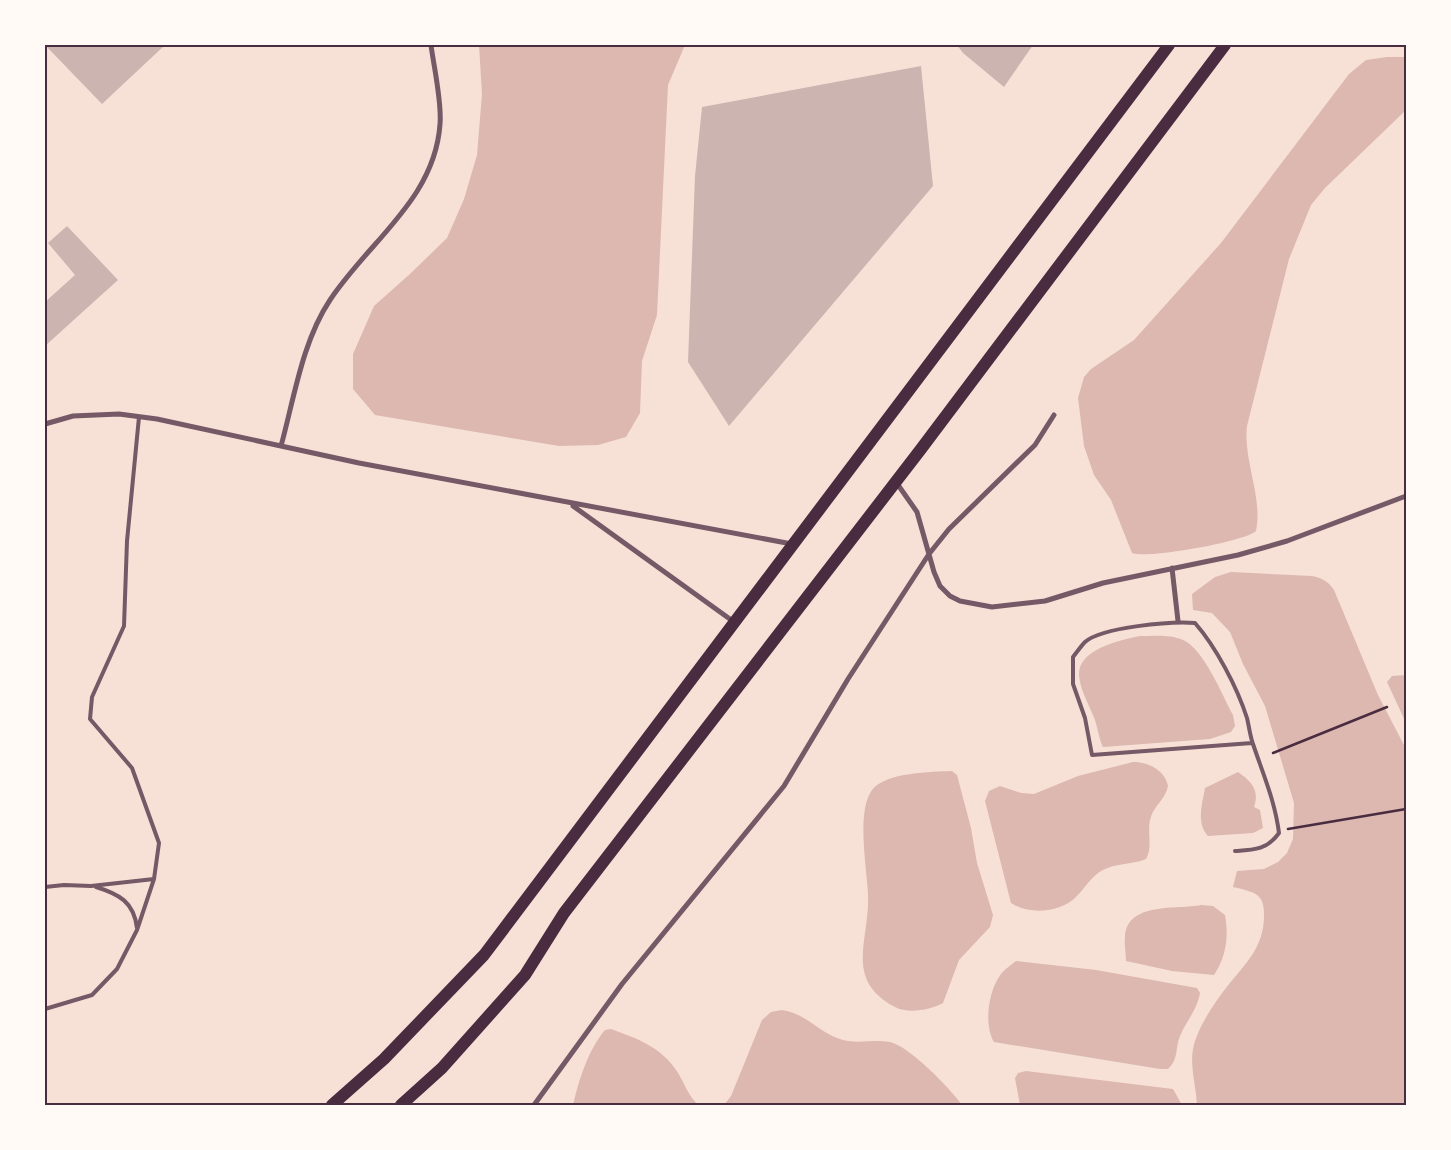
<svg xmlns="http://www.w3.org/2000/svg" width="1451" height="1150" font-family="'Public Sans',sans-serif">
	<rect width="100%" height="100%" fill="#f7e1d7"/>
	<!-- water -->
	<path fill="#dcb8b0" d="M 479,45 L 685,45 L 668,85 L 657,315 L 642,361 L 640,413 L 626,437 L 598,445 L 559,446 L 375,415 L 353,389 L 353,354 L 374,306 L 411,273 L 447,238 L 464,199 L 477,155 L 482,94 Z
		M 1387,57 L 1406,57 L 1406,110 L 1325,188 L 1311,205 L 1289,259 L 1247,426 C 1243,461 1263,496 1256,531 C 1244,542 1147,559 1132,553 L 1111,500 L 1094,475 L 1084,446 L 1078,398 L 1084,377 L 1091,369 L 1134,340 L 1221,243 L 1349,74 L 1366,60 Z
		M 1231,572 L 1312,576 C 1322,578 1328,581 1334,590 L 1378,695 L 1406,749 L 1406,1105 L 1197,1105 C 1196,1084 1188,1062 1195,1041 C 1201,1023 1215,1002 1226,988 C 1244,965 1264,948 1264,916 C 1264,911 1264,903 1260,898 C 1255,891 1241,889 1233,887 L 1237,871 L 1264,869 L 1278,862 L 1287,853 L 1293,839 L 1294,803 L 1265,706 L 1243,664 L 1230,632 L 1212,613 L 1193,610 L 1192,594 L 1215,577 Z
		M 1140,636 C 1153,636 1170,634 1183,640 C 1204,649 1222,695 1233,715 L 1235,726 L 1231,732 L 1210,739 L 1103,747 C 1098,737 1098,726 1093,715 C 1088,703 1080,689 1079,675 C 1078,649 1121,640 1140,636 Z
		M 1406,675 L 1406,723 L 1387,682 L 1392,676 Z
		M 1133,762 C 1148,762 1165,770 1168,786 C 1166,799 1153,806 1150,820 C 1147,833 1153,847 1146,859 C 1131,865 1115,863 1101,871 C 1090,878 1085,888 1076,897 C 1060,913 1029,915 1011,903 L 985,801 L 989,791 L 1000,786 L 1021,793 L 1034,794 L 1078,776 Z
		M 952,771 L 957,775 L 971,828 L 977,863 L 993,915 L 990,927 L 959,960 L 943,1003 C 931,1010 908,1014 895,1007 C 843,979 870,940 868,895 C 867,868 856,812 872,790 C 886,772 932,772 952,771 Z
		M 1238,772 C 1251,781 1260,790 1254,807 L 1260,810 L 1263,828 L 1253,833 L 1208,836 C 1196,823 1202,805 1205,788 Z
		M 1201,905 L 1213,906 L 1225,915 C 1229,937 1226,957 1214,975 L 1172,971 L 1126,961 C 1126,953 1124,945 1125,937 C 1127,901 1178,910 1201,905 Z
		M 1016,961 L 1096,970 L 1197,988 L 1200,993 C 1197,1010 1187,1020 1180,1036 C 1175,1048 1179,1059 1168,1069 L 1160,1069 L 994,1042 C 984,1025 988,994 999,977 C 1003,970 1010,966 1016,961 Z
		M 782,1010 C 806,1013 820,1034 843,1040 C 859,1044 875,1039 890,1042 C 909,1046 950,1088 962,1105 L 724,1105 L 731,1096 L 762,1020 L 771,1012 Z
		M 611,1029 C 636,1038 661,1047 676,1070 C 684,1081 688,1097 699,1105 L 573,1105 C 579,1080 588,1050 605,1030 Z
		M 1026,1071 L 1173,1089 L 1182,1105 L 1020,1105 L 1015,1078 L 1018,1073 Z"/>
	<!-- building -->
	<path fill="#ccb4b1" d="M 45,45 L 165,45 L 102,104 Z
		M 957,45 L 1033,45 L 1004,87 L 963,53 Z
		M 921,66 L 933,186 L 729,426 L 688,362 L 695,176 L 702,107 Z
		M 67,226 L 118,280 L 45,346 L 45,302 L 75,275 L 48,243 Z"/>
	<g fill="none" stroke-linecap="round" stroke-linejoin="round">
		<!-- path -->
		<path stroke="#4a2c40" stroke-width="2.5" d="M 1273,753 L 1387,707
			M 1288,829 L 1406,809"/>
		<!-- service -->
		<path stroke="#755966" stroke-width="4" d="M 1235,851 C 1254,850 1267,850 1279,833 C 1275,801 1263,774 1253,744 C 1250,736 1249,726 1247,718 C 1237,687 1216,647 1195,623 C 1172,621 1102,627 1085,642 C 1081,646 1077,652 1073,657 L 1073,684 L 1085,718 L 1092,755 L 1252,743
			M 45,887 L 64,885 L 91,886 L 154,879
			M 96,887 C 119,894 134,902 137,928
			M 45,1009 L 92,995 L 117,969 L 137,930 L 154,879 L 159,843 L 132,768 L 90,719 L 92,697 L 124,626 L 127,541 L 139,417"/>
		<!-- minor -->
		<path stroke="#755966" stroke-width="5" d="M 45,424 L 73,416 L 119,414 L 157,419 L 359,463 L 792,544
			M 281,446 C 294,399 302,342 330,300 C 369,241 435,199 440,124 C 442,102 434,68 431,45
			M 896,482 L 917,512 L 934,572 L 940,586 L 950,596 L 960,601 L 992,607 L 1045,601 L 1103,583 L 1238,555 L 1287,541 L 1406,496
			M 573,506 L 734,622
			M 1172,568 L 1178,621
			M 534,1105 L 622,984 L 784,786 L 848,679 L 929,554 L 949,529 L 1035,445 L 1054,415"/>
		<!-- primary -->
		<path stroke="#4a2c40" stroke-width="12" d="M 332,1105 L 384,1059 L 484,955 L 1169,45
			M 401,1105 L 442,1068 L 525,975 L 564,913 L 921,449 L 1225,45"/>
	</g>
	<!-- border -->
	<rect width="1451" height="1150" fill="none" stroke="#fffaf5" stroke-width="92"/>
	<rect x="46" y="46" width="1359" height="1058" fill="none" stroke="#4a2c40" stroke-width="2"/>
</svg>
